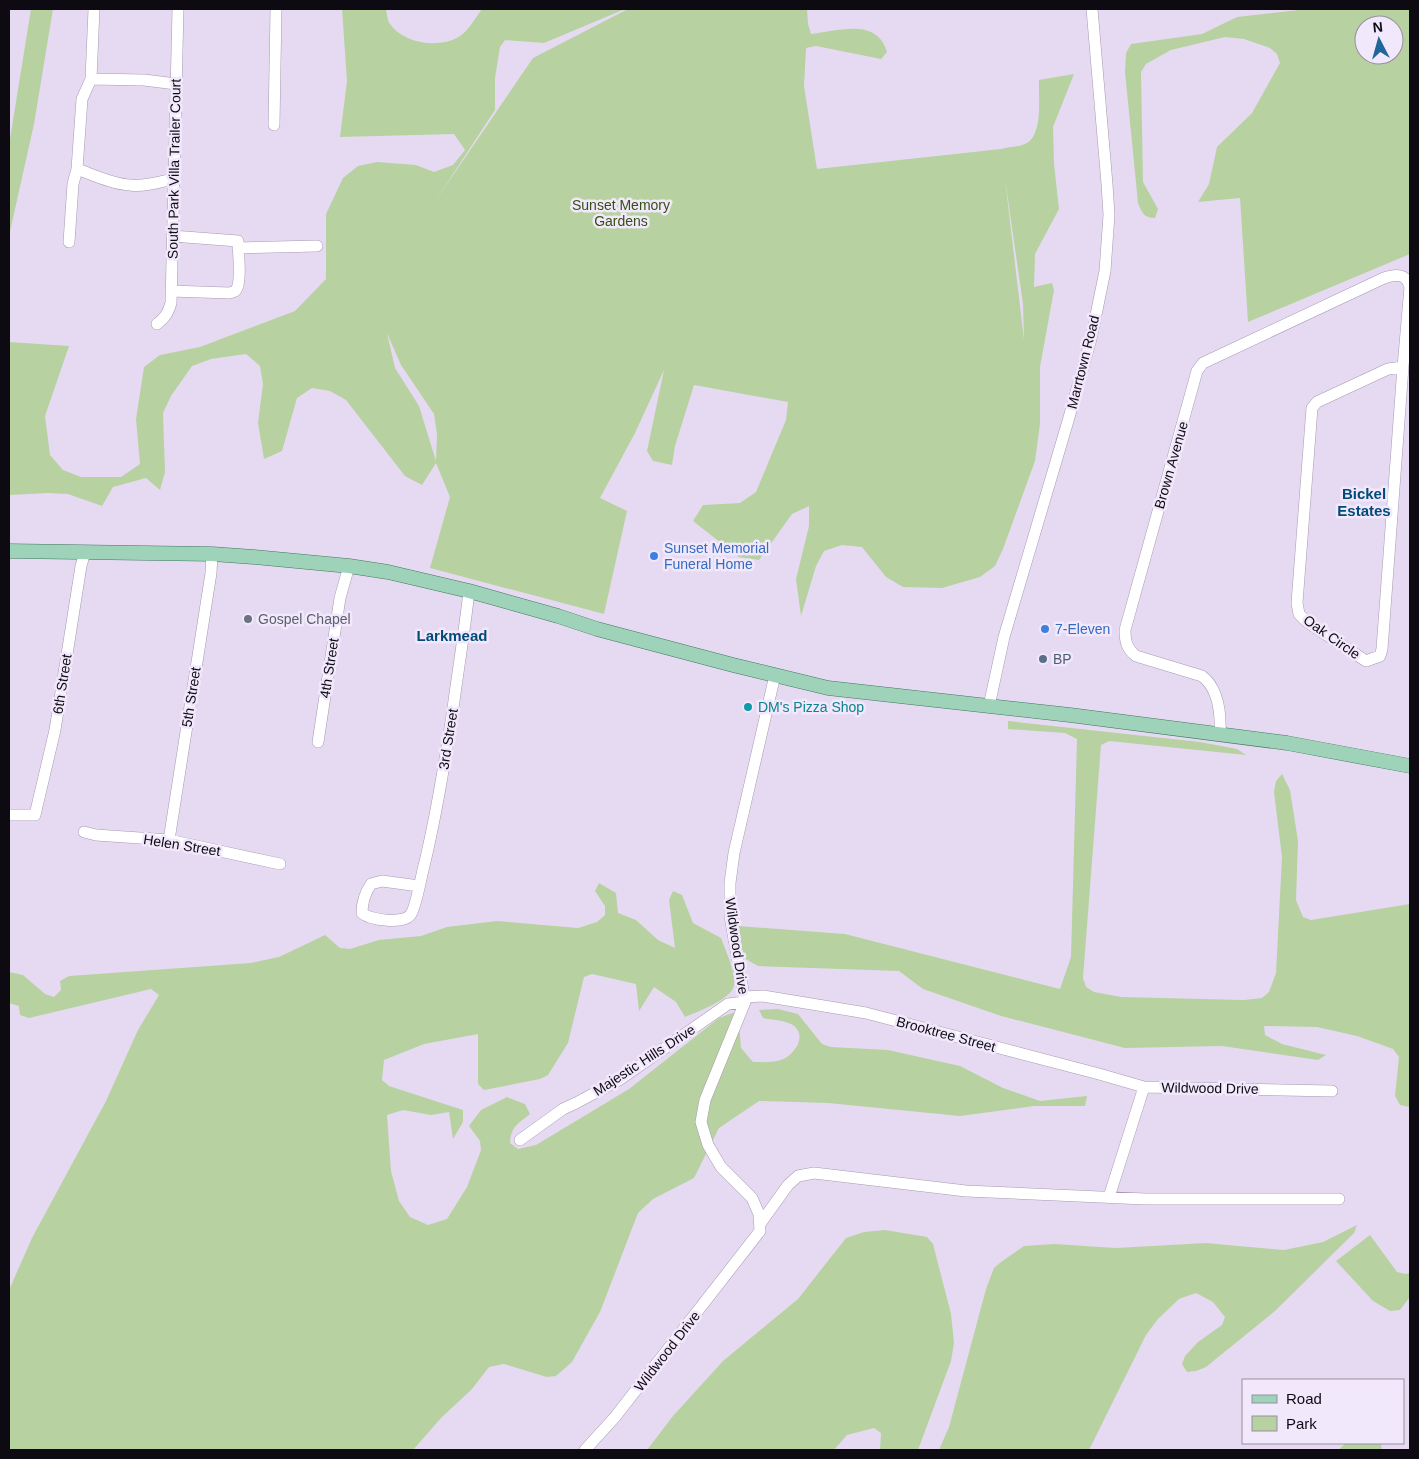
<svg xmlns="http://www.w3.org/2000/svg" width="1419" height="1459" font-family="Helvetica,sans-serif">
	<rect width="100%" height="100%" fill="#e6daf2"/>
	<!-- green -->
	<path fill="#b7d2a0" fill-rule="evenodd" d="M 31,9 L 53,9 L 34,124 L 9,236 L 9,145 Z
		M 342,9 L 386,9 C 387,13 387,20 390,24 C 404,44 440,49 460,36 C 469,30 476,17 482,9 L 625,9 L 544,43 L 505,40 L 500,47 L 495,78 L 495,110 L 436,200 L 533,58 L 628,9 L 807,9 L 808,24 L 811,34 C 838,31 877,17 887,52 L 881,59 L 816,46 L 806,48 L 804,86 L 817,169 L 1001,149 C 1009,147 1018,147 1025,144 C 1044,136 1038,96 1039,80 L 1074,74 L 1053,127 L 1054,164 L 1059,209 L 1035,254 L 1034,287 L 1052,283 L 1054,290 L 1040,367 L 1040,424 L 1035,461 L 1003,549 L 995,566 L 980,577 L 942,588 L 903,587 L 886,577 L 862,547 L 842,545 L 824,551 L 816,566 L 801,616 L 796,579 L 809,526 L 809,506 L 792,514 L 759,560 L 739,557 L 693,521 L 703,505 L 740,503 L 756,492 L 786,420 L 788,402 L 694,385 L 675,446 L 672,465 L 653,461 L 647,451 L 664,370 L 635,433 L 600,498 L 627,511 L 604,614 L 430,568 L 450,497 L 436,463 L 422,485 L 405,476 L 346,400 L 330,391 L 312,388 L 297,398 L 282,451 L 264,459 L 258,423 L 263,384 L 260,366 L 246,354 L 211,359 L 192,366 L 171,396 L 163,413 L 165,472 L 160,490 L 146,478 L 113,487 L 102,506 L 68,494 L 48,493 L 9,495 L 9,342 L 69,346 L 45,416 L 50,455 L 63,470 L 81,477 L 121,477 L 140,464 L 136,419 L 144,367 L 160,355 L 200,347 L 295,311 L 326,279 L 326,214 L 343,178 L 358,166 L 377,162 L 416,165 L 434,172 L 453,165 L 465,150 L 454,134 L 340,137 L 347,81 ZM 1005,179 L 1023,304 L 1024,340 ZM 387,333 L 401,365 L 434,414 L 437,434 L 436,461 L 419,406 L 395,368 Z
		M 1308,9 L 1410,9 L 1410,254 L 1248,322 L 1240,198 L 1198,202 L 1209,184 L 1217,147 L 1252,113 L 1280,63 L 1277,54 L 1270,48 L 1244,39 L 1225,37 L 1171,50 L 1146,64 L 1141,72 L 1143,182 L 1158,209 L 1155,218 C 1144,218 1142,213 1138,203 L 1125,72 L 1126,53 L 1131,44 L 1202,34 L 1237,17 ZM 1364,25 L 1394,25 L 1394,55 L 1364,55 Z
		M 1008,721 L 1200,742 L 1237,749 L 1246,755 L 1109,741 L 1101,745 L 1083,978 L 1086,987 L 1094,992 L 1121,997 L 1244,1000 L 1262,998 L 1269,992 L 1276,973 L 1282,857 L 1274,792 L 1276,781 L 1282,774 L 1290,790 L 1298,841 L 1296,900 L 1303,917 L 1311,920 L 1410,904 L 1410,1105 L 1409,1107 L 1400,1105 L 1395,1096 L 1399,1057 L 1393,1049 L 1357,1036 L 1317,1027 L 1264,1026 L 1265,1035 L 1282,1044 L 1326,1055 L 1318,1060 L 1222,1046 L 1125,1048 L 1001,1016 L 923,989 L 899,971 L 758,966 L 744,958 L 738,926 L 845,934 L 1060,989 L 1071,957 L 1077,739 L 1065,733 L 1008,729 Z
		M 599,883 L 616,893 L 618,913 L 636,920 L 658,940 L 675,948 L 669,900 L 673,891 L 682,895 L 693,923 L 721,938 C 725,949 737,975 734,986 C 730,1000 697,1012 685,1017 L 676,1002 L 654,987 L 639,1011 L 636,984 L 592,974 L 584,977 L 568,1043 L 548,1075 L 540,1079 L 484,1090 L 478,1084 L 478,1034 L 424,1044 L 384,1060 L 382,1080 L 389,1086 L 463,1110 L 463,1122 L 453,1139 L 449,1112 L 431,1115 L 403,1110 L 387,1115 L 391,1171 L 399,1201 L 410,1217 L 428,1225 L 447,1219 L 467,1187 L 481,1150 L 480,1141 L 469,1126 L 481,1110 L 507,1097 L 525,1104 L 530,1114 C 518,1124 511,1126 510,1143 L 518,1149 L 536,1145 L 629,1089 L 719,1018 L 738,1011 L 741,1048 L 753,1062 C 761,1062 772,1063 781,1060 C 795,1055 809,1034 791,1024 C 783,1020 772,1020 763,1018 L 759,1010 L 778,1009 L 798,1014 L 822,1044 L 831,1047 L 888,1050 L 960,1066 L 1003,1088 L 1040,1101 L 1087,1096 L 1085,1106 L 1034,1106 L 960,1116 L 828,1103 L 759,1101 L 719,1128 L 694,1178 L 653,1199 L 638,1213 L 600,1312 L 572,1362 L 556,1376 L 547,1377 L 504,1364 L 489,1367 L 472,1389 L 441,1418 L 413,1450 L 9,1450 L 9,1290 L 32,1238 L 106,1101 L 138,1030 L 159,995 L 151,989 L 29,1018 L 20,1015 L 19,1006 L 9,1003 L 9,972 L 23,975 L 45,994 L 54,997 L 61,990 L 60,981 L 69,976 L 251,963 L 279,957 L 325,935 L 340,948 L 350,949 L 379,940 L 421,936 L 447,927 L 497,921 L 578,928 L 597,922 L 605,915 L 605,906 L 595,891 Z
		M 1357,1225 L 1354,1233 L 1275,1311 L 1206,1367 L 1196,1371 L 1187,1372 L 1182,1364 L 1185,1356 L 1198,1342 L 1222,1325 L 1225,1317 L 1213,1302 L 1196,1293 L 1179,1299 L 1158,1319 L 1146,1335 L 1089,1450 L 939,1450 L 949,1427 L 986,1289 L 994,1268 L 1001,1262 L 1024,1246 L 1054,1244 L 1116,1248 L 1206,1243 L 1284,1250 L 1323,1242 Z
		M 885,1230 L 927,1237 L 933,1244 L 951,1314 L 954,1343 L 951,1361 L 918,1450 L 880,1450 L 881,1433 L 874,1428 L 847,1435 L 834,1450 L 647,1450 L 673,1416 L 723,1361 L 798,1299 L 846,1238 L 864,1232 Z
		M 1370,1235 L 1397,1272 L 1406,1274 L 1410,1273 L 1410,1297 L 1400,1310 L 1390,1311 L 1373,1301 L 1336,1261 Z
		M 1346,1443 L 1381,1443 L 1382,1450 L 1338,1450 Z"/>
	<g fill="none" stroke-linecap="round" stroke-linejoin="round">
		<defs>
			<path id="minor" d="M 91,79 L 144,80 L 176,84
				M 274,125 L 276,9
				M 77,169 C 94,175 112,184 130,185 C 145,187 159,182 173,179
				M 69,242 L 73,184 L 77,169 L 82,99 L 91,79 L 94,9
				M 238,248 L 317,246
				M 171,291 L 229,293 C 232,292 235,292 236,290 C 242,282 238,251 238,241 L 172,236
				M 157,324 C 165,318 168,313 171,303 L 178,9
				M 1403,367 L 1382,649 L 1380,656 L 1366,661 L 1307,622 L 1299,614 L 1297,603 L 1312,408 L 1317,402 L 1388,369 Z
				M 989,706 L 1004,637 L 1068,421 L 1091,339 L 1105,271 L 1109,215 L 1107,184 L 1092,9
				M 1220,735 C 1221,715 1219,689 1202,676 L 1136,656 C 1127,649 1125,642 1125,630 L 1197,371 L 1203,363 L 1384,278 C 1396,274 1406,273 1410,287 L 1403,367
				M 318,742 L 340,598 L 349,566
				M 9,815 L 35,815 L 55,730 L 81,566 L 85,552
				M 84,832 L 96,835 L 169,840 L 280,864
				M 169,840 L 211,573 L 212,554
				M 419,886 L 382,881 L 371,884 C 365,893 362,902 362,913 C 370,920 404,925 411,914 C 416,907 421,877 424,866 C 437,812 446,756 454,701 C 459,664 465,628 469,591
				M 744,997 L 763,996 L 866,1013 L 1099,1074 L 1144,1087 L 1332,1091
				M 520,1140 L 563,1109 L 576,1103 L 619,1080 L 728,1004 L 745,1002
				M 1109,1197 L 1144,1087
				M 760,1224 L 788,1185 L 798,1176 L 814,1173 L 966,1191 L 1145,1199 L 1339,1199
				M 585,1450 L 615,1417 L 760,1231 L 759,1214 L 752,1198 L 721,1167 L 708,1145 L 701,1122 L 705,1100 L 745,1002 L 730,916 L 730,883 L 734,853 L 775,675"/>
			<path id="major" d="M 9,551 L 212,554 L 254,557 L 349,566 L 388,572 L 469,591 L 558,616 L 597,629 L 733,665 L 828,688 L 1070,715 L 1287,743 L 1410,766"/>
		</defs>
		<!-- minor casing -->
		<use href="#minor" stroke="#a69ab1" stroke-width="12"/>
		<!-- major casing -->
		<use href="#major" stroke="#417860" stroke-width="15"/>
		<!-- minor -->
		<use href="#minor" stroke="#fff" stroke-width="11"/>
		<!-- major -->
		<use href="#major" stroke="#9ed2b9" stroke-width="14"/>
	</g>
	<!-- markers -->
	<g fill="#3f7fe0" stroke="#f2e8fc" stroke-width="2">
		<circle cx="654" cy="556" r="5"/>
		<circle cx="1045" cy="629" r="5"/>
	</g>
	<circle fill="#6b7280" stroke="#f2e8fc" stroke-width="2" cx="248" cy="619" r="5"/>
	<circle fill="#5c6f8a" stroke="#f2e8fc" stroke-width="2" cx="1043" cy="659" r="5"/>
	<circle fill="#0f9aa8" stroke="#f2e8fc" stroke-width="2" cx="748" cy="707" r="5"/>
	<g text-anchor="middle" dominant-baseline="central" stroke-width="5" stroke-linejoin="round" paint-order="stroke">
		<!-- street labels -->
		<g font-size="14" fill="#0e0a12" stroke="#f2e8fc">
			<text transform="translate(174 169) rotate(-89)">South Park Villa Trailer Court</text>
			<text transform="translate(1083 362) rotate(-76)">Marrtown Road</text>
			<text transform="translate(1171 465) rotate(-74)">Brown Avenue</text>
			<text transform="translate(1332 637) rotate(35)">Oak Circle</text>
			<text transform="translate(329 668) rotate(-81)">4th Street</text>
			<text transform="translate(62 684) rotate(-81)">6th Street</text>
			<text transform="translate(191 697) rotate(-81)">5th Street</text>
			<text transform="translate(448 739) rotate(-81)">3rd Street</text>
			<text transform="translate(182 845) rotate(9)">Helen Street</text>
			<text transform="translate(737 946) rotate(82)">Wildwood Drive</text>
			<text transform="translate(946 1034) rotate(15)">Brooktree Street</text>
			<text transform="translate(644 1060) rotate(-33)">Majestic Hills Drive</text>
			<text transform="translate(1210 1088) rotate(1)">Wildwood Drive</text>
			<text transform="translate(667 1351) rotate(-52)">Wildwood Drive</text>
		</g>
		<!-- park labels -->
		<g font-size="14" fill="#345012" stroke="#f2e8fc">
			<text x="621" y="205">Sunset Memory<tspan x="621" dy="16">Gardens</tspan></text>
		</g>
		<!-- shop labels -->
		<g font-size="14" fill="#366cbe" stroke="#f2e8fc" text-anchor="start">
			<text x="664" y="548">Sunset Memorial<tspan x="664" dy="16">Funeral Home</tspan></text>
			<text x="1055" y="629">7-Eleven</text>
		</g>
		<!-- worship labels -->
		<g font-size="14" fill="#5b616d" stroke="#f2e8fc" text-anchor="start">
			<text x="258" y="619">Gospel Chapel</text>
		</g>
		<!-- service labels -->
		<g font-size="14" fill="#4e5e75" stroke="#f2e8fc" text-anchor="start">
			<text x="1053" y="659">BP</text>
		</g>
		<!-- culture labels -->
		<g font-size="14" fill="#0d838f" stroke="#f2e8fc" text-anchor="start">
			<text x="758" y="707">DM's Pizza Shop</text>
		</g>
		<!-- neighbourhood labels -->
		<g font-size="15" font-weight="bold" fill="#024b79" stroke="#f2e8fc">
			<text x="1364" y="493">Bickel<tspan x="1364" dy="17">Estates</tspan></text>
			<text x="452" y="635">Larkmead</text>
		</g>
	</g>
	<!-- border -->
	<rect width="1419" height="1459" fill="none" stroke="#0e0a12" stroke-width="20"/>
	<!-- legend -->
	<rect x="1242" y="1379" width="162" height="65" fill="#f2e8fc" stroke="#978f9e"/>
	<rect x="1252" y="1395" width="25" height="8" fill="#9ed2b9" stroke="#978f9e"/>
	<text x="1286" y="1404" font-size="15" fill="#0e0a12">Road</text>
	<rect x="1252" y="1416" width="25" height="15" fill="#b7d2a0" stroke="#978f9e"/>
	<text x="1286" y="1429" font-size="15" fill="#0e0a12">Park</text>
	<!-- north arrow -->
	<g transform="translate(1379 40) rotate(354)"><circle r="24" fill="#f2e8fc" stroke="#978f9e"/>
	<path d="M0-4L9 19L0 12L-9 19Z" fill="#20669a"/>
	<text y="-8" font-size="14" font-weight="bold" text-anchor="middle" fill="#0e0a12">N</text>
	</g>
</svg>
